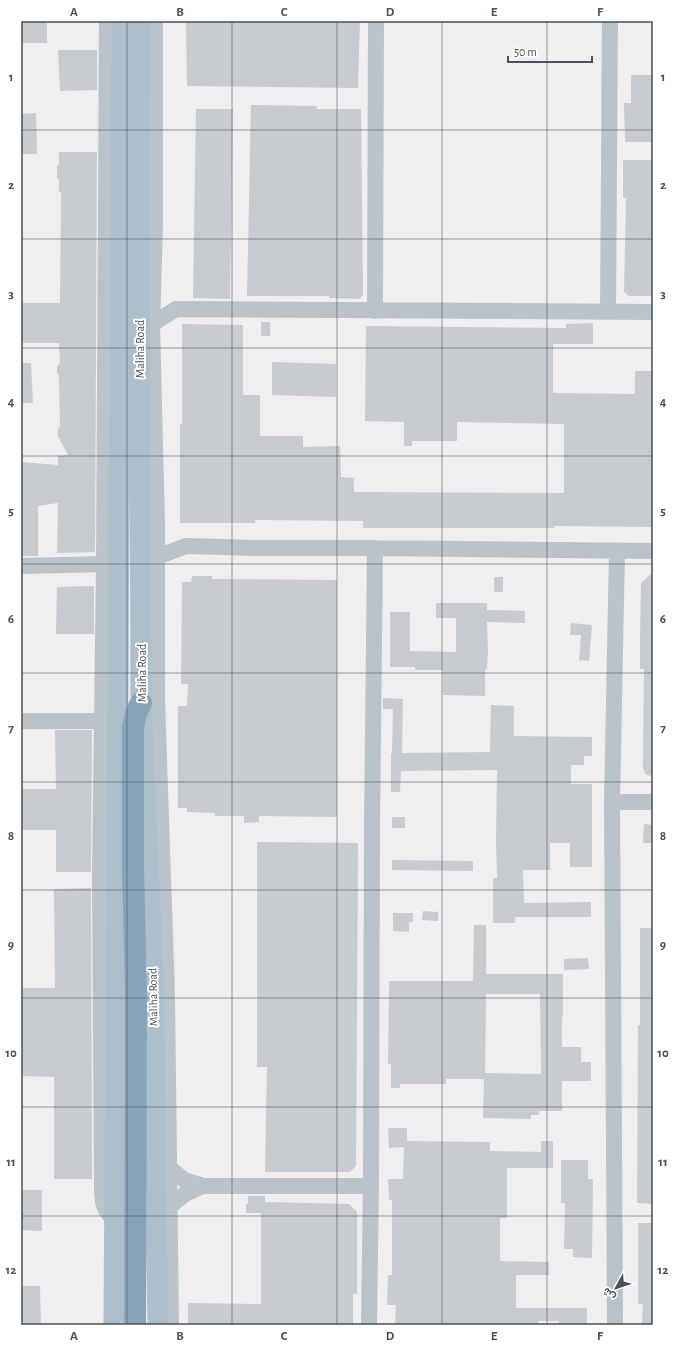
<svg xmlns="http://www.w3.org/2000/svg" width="674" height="1346" font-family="'Alegreya Sans',Vazirmatn,sans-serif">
	<rect width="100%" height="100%" fill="#f0eeee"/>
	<!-- building -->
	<path fill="#c8cbd0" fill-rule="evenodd" d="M 21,21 L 47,21 L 47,43 L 21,43 Z
		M 186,21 L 360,21 L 358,88 L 187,86 Z
		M 58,50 L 97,50 L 97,90 L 60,91 Z
		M 631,75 L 653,75 L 653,142 L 625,142 L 624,103 L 631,103 Z
		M 251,105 L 317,106 L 317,109 L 361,109 L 363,294 L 360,299 L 329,298 L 329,296 L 247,296 Z
		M 196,109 L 233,109 L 230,299 L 193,298 Z
		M 36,113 L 37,154 L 21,154 L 21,114 Z
		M 59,152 L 97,152 L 95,552 L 57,553 L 58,503 L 38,506 L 38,556 L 21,556 L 21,462 L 58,465 L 58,456 L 68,455 L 58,436 L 58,428 L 60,427 L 59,376 L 57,372 L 57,367 L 60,363 L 59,343 L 21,343 L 21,303 L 60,303 L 61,192 L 59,192 L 59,179 L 57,179 L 57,165 L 59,165 Z
		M 623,160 L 653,160 L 653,296 L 629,296 L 624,292 L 626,198 L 623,198 Z
		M 261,322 L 270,322 L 270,336 L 261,336 Z
		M 593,323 L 593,344 L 553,344 L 553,393 L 635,394 L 635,371 L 653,371 L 653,527 L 554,526 L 554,528 L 363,528 L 363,521 L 255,520 L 255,523 L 180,523 L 180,424 L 182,424 L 182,324 L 243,325 L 243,395 L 260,395 L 260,436 L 303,436 L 303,447 L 340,446 L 341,477 L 354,478 L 354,492 L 564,493 L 564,424 L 457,422 L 457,441 L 412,441 L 412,446 L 404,446 L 404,422 L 365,421 L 366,326 L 566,328 L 566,324 Z
		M 272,362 L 336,364 L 336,397 L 272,395 Z
		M 21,363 L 31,363 L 33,403 L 21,403 Z
		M 653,572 L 653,776 L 646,775 L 643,769 L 644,669 L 640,669 L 640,640 L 641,583 Z
		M 192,576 L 212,576 L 212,579 L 337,580 L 337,817 L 259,816 L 259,822 L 244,823 L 244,816 L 215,816 L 215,813 L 187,812 L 187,808 L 178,808 L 178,706 L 187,706 L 188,684 L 181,684 L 182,582 L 191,582 Z
		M 494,577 L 503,577 L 503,592 L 494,592 Z
		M 94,586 L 94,634 L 56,634 L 57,587 Z
		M 436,603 L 487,603 L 487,610 L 525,611 L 525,623 L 487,622 L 488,652 L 487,669 L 485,669 L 485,696 L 443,695 L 443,670 L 415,670 L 415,667 L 390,667 L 390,612 L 410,612 L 410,651 L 456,652 L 456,618 L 436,618 Z
		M 571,623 L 592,625 L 589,661 L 579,660 L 581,635 L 570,635 Z
		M 383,698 L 403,699 L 402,753 L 490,752 L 491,705 L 514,706 L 514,736 L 592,737 L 592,756 L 584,756 L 584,765 L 571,765 L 571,784 L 592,784 L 592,867 L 570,867 L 570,843 L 550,843 L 550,870 L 523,870 L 524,903 L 591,902 L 591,917 L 515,917 L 515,923 L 493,923 L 493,878 L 497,878 L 496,843 L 497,770 L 401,771 L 400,792 L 391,792 L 391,753 L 392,753 L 393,709 L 383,709 Z
		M 55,730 L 92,730 L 91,872 L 56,872 L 56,830 L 21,830 L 21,789 L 56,789 Z
		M 392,817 L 405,817 L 405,828 L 392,828 Z
		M 644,824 L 653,825 L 652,843 L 643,843 Z
		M 257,842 L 358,843 L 356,1166 L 350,1172 L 265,1172 L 267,1067 L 257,1067 Z
		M 392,860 L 473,861 L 473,871 L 392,870 Z
		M 91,888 L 92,1179 L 54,1179 L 54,1077 L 21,1076 L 21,988 L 55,988 L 54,889 Z
		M 423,911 L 438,912 L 438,921 L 422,920 Z
		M 393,913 L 413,913 L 413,922 L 409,922 L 409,932 L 393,931 Z
		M 474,925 L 486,925 L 486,974 L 563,974 L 563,1017 L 562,1017 L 562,1047 L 581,1047 L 581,1062 L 591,1062 L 591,1081 L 562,1081 L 562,1111 L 539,1111 L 539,1115 L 531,1115 L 531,1119 L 483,1118 L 484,1079 L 446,1079 L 446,1084 L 400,1084 L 400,1088 L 391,1088 L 391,1064 L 388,1064 L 389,981 L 473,981 ZM 486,994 L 540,994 L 541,1074 L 485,1073 Z
		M 640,928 L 653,928 L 653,1204 L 637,1203 L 638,1025 L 640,1025 Z
		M 588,958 L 589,969 L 564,970 L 564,959 Z
		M 388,1128 L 407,1128 L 407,1141 L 490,1142 L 490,1151 L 541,1152 L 541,1141 L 553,1141 L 553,1168 L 507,1168 L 507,1218 L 500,1218 L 500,1261 L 549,1262 L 549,1275 L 516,1275 L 516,1308 L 587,1308 L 587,1325 L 558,1325 L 559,1321 L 538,1321 L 538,1325 L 395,1325 L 396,1305 L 387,1305 L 388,1275 L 392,1275 L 392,1200 L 389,1200 L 388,1179 L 403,1179 L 404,1147 L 389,1148 Z
		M 561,1160 L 588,1160 L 588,1179 L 593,1179 L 592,1258 L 573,1257 L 573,1249 L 564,1249 L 565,1203 L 561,1203 Z
		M 21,1190 L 42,1190 L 42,1231 L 21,1230 Z
		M 248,1196 L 265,1196 L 265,1202 L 349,1204 L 357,1212 L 357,1294 L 353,1294 L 353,1325 L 188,1325 L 188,1303 L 261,1304 L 261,1213 L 246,1213 L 246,1204 L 248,1204 Z
		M 638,1223 L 653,1223 L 653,1325 L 642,1325 L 643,1304 L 638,1304 Z
		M 21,1286 L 40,1286 L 41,1325 L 21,1325 Z"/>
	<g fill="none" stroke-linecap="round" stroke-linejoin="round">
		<!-- minor -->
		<path stroke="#bac3ca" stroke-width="16" d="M 107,21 L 104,564 L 100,876 L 102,1187 C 102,1201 103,1211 115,1220
			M 155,21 L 155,226 L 152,324 L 157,526 L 157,701 L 167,995 L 171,1325
			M 375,311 L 376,21
			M 608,312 L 610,21
			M 152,324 L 176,309 L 653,312
			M 157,557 L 186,546 L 256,548 L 375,548 L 653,551
			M 21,566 L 104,564
			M 21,721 L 102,721
			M 612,802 L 653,802
			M 169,1167 L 184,1180 L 203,1186 L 371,1186
			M 169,1207 L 185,1194 L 203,1186
			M 369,1325 L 371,1186 L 372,824 L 375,548
			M 615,1325 L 612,802 L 617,551"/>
		<!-- major -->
		<path stroke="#aebfcc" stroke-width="21" d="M 140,21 L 139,195 L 141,703 L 154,996 L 155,1164 L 158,1325
			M 114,1325 L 122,21"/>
		<!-- highway -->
		<path stroke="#87a4bb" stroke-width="22" d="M 135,1325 L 136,996 L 133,866 L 133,727 L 136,713 L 141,703"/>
	</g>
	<!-- grid -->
	<path fill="none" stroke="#47525a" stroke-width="1" stroke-opacity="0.55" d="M 127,21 L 127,1325M 232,21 L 232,1325M 337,21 L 337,1325M 442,21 L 442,1325M 547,21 L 547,1325M 21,130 L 653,130M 21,239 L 653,239M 21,348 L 653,348M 21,456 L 653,456M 21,564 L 653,564M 21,673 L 653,673M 21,782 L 653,782M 21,890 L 653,890M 21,998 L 653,998M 21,1107 L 653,1107M 21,1216 L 653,1216"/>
	<g text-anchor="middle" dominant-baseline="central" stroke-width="4" stroke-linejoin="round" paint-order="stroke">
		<!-- street labels -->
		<g font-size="12" fill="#47525a" stroke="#fff">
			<text transform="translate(140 349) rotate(-90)">Maliha Road</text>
			<text transform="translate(142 673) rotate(-90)">Maliha Road</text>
			<text transform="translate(153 997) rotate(-91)">Maliha Road</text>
		</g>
	</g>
	<!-- border -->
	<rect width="674" height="1346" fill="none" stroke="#ffffff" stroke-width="44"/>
	<!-- north arrow -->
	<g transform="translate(616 1288) rotate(230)" stroke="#ffffff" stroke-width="3" paint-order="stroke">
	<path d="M0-3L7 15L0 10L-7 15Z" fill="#47525a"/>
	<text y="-6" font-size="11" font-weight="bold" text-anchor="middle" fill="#47525a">ش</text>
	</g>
	<!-- scale -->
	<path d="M508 56v6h84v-6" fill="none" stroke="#47525a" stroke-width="2"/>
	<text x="514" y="56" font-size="12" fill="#47525a" stroke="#ffffff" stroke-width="3" paint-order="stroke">50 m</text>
	<rect x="22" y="22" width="630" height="1302" fill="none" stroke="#47525a" stroke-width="1.5"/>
	<g font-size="13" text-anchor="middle" font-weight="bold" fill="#47525a">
		<text x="74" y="16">A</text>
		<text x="180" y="16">B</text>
		<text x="284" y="16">C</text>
		<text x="390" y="16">D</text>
		<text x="494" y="16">E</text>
		<text x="600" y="16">F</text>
		<text x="11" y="81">1</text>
		<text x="663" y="81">1</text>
		<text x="11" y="189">2</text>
		<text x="663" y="189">2</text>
		<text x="11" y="298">3</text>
		<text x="663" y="298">3</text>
		<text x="11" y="406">4</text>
		<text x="663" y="406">4</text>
		<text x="11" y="515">5</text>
		<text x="663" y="515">5</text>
		<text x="11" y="623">6</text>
		<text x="663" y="623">6</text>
		<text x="11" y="732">7</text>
		<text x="663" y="732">7</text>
		<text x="11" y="840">8</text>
		<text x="663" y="840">8</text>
		<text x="11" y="949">9</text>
		<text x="663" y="949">9</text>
		<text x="11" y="1057">10</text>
		<text x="663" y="1057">10</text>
		<text x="11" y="1166">11</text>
		<text x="663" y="1166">11</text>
		<text x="11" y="1274">12</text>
		<text x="663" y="1274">12</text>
		<text x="74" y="1340">A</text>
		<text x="180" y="1340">B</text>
		<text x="284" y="1340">C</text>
		<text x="390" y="1340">D</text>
		<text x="494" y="1340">E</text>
		<text x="600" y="1340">F</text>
	</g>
</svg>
